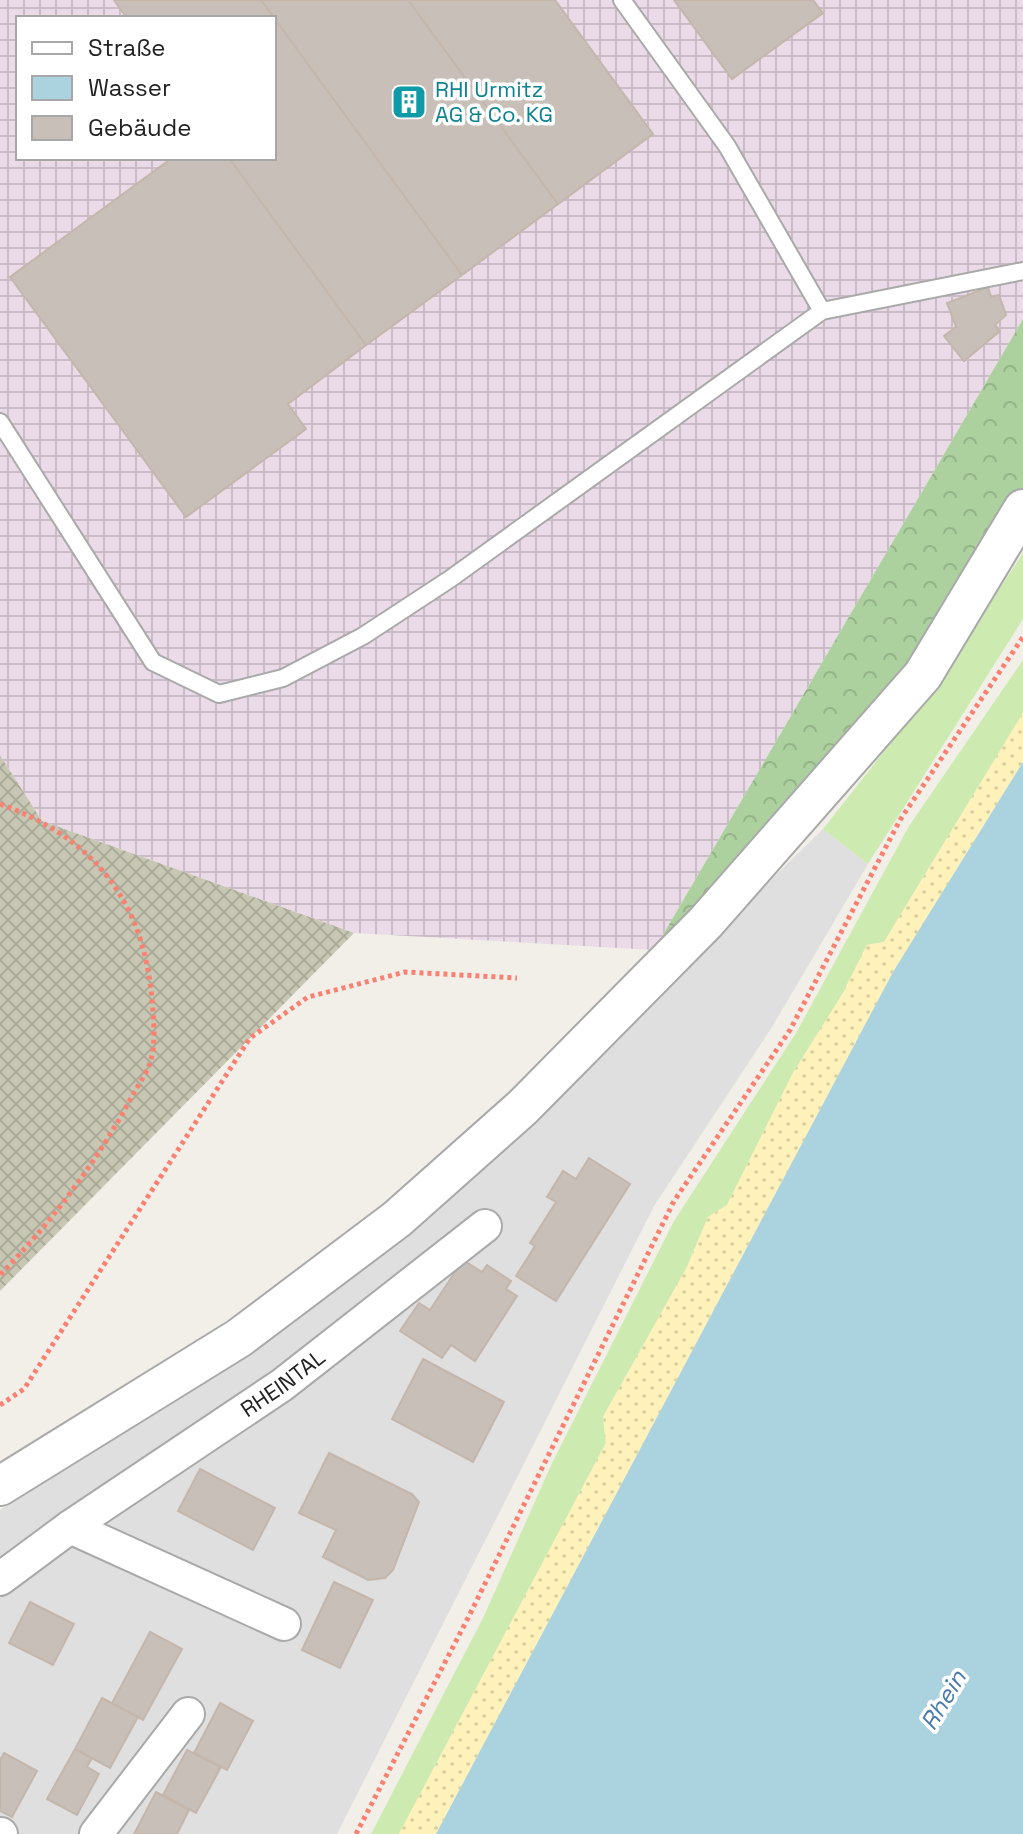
<svg xmlns="http://www.w3.org/2000/svg" width="1023" height="1834" font-family="'Space Grotesk',sans-serif">
	<defs>
		<pattern id="industrial-grid" width="8" height="8" patternUnits="userSpaceOnUse" patternTransform="scale(2)"><rect width="8" height="8" fill="#ebdbe8"/><path d="M0 4h8M4 0v8" fill="none" stroke="#c9bcc7"/></pattern>
		<pattern id="construction-cross-hatch" width="8" height="8" patternUnits="userSpaceOnUse" patternTransform="scale(2)"><rect width="8" height="8" fill="#c7c7b4"/><path d="M0 0l8 8M0 8l8-8" fill="none" stroke="#abab9a"/></pattern>
		<pattern id="forest-crowns" width="20" height="18" patternUnits="userSpaceOnUse" patternTransform="scale(2)"><rect width="20" height="18" fill="#add19e"/><path d="M2 6a3 3 0 1 1 6 0M12 15a3 3 0 1 1 6 0" fill="none" stroke="#95b388"/></pattern>
		<pattern id="sand-dots" width="8" height="8" patternUnits="userSpaceOnUse" patternTransform="scale(2)"><rect width="8" height="8" fill="#fff1ba"/><path d="M2 2h.1M6 6h.1" fill="none" stroke="#dacea0" stroke-width="1.8" stroke-linecap="round"/></pattern>
	</defs>
	<rect width="100%" height="100%" fill="#f2efe9"/>
	<!-- residential -->
	<path fill="#e0dfdf" d="M 823,829 L 868,864 L 772,1027 L 654,1206 L 337,1834 L 0,1834 L 0,1510 L 251,1354 L 403,1239 Z"/>
	<!-- industrial -->
	<path fill="url(#industrial-grid)" fill-rule="evenodd" d="M 0,0 L 1023,0 L 1023,319 L 654,950 L 354,933 L 42,821 L 0,755 ZM 18,18 L 274,18 L 274,158 L 18,158 Z"/>
	<!-- construction -->
	<path fill="url(#construction-cross-hatch)" d="M 0,755 L 42,821 L 354,933 L 0,1291 Z"/>
	<!-- grass -->
	<path fill="#cdebb0" d="M 1023,553 L 1023,619 L 868,864 L 823,829 L 937,684 Z
		M 1023,660 L 1023,713 L 884,942 L 867,945 L 843,993 L 793,1073 L 727,1205 L 708,1217 L 687,1267 L 603,1417 L 606,1443 L 399,1834 L 371,1834 L 483,1618 L 553,1461 L 674,1221 L 796,1033 L 909,826 Z"/>
	<!-- forest -->
	<path fill="url(#forest-crowns)" d="M 1023,319 L 1023,493 L 915,665 L 654,950 Z"/>
	<!-- sand -->
	<path fill="url(#sand-dots)" d="M 1023,713 L 1023,762 L 893,972 L 436,1834 L 399,1834 L 606,1443 L 603,1417 L 687,1267 L 708,1217 L 727,1205 L 793,1073 L 843,993 L 867,945 L 884,942 Z"/>
	<!-- water -->
	<path fill="#aad3df" d="M 1023,762 L 1023,1834 L 436,1834 L 893,972 Z"/>
	<!-- building -->
	<path fill="#c7bfb8" stroke="#c4b6ab" stroke-width="2" d="M 114,0 L 261,0 L 462,275 L 366,345 L 229,158 L 274,158 L 274,18 L 127,18 Z
		M 261,0 L 408,0 L 558,204 L 462,275 Z
		M 408,0 L 555,0 L 653,134 L 558,204 Z
		M 674,0 L 813,0 L 823,13 L 732,79 Z
		M 172,158 L 229,158 L 366,345 L 288,404 L 306,429 L 186,517 L 10,277 Z
		M 988,287 L 991,297 L 999,295 L 1006,315 L 995,325 L 1000,331 L 964,361 L 944,336 L 956,327 L 947,303 Z
		M 589,1158 L 630,1184 L 556,1301 L 516,1276 L 535,1246 L 530,1243 L 556,1202 L 547,1197 L 563,1171 L 576,1179 Z
		M 463,1260 L 482,1272 L 487,1265 L 511,1281 L 506,1289 L 517,1296 L 475,1361 L 451,1345 L 442,1358 L 400,1331 L 419,1303 L 430,1310 Z
		M 423,1359 L 504,1402 L 473,1462 L 392,1419 Z
		M 329,1453 L 412,1494 L 419,1502 L 393,1570 L 385,1578 L 368,1580 L 323,1557 L 336,1530 L 299,1513 Z
		M 200,1469 L 275,1508 L 253,1550 L 178,1511 Z
		M 334,1582 L 373,1600 L 340,1668 L 302,1650 Z
		M 30,1602 L 74,1624 L 53,1665 L 9,1643 Z
		M 150,1632 L 182,1649 L 143,1720 L 112,1703 Z
		M 102,1698 L 138,1717 L 110,1768 L 75,1749 Z
		M 220,1703 L 253,1721 L 227,1770 L 194,1753 Z
		M 75,1749 L 92,1758 L 87,1767 L 99,1774 L 77,1815 L 47,1799 Z
		M 187,1750 L 221,1767 L 196,1813 L 163,1795 Z
		M 4,1753 L 37,1771 L 12,1817 L 0,1811 L 0,1760 Z
		M 156,1792 L 189,1810 L 177,1834 L 134,1834 Z"/>
	<g fill="none" stroke-linecap="round" stroke-linejoin="round">
		<defs>
			<path id="service" d="M 622,0 L 727,146 L 822,311
				M 0,422 L 153,662 L 219,694 L 283,678 L 363,636 L 450,579 L 822,311 L 1023,271"/>
			<g id="minor">
				<path d="M 70,1527 L 284,1624"/>
				<path id="s1" d="M 0,1579 L 70,1527 L 282,1385 L 485,1226"/>
				<path d="M 0,1834 L 1,1834"/>
				<path d="M 96,1834 L 188,1714"/>
			</g>
			<path id="tertiary" d="M 0,1486 L 239,1338 L 397,1219 L 523,1107 L 706,922 L 923,675 L 1023,509"/>
		</defs>
		<!-- service casing -->
		<use href="#service" stroke="#a9a9a9" stroke-width="20"/>
		<!-- minor casing -->
		<use href="#minor" stroke="#a9a9a9" stroke-width="36"/>
		<!-- tertiary casing -->
		<use href="#tertiary" stroke="#a9a9a9" stroke-width="42"/>
		<!-- path -->
		<path stroke="#fa8072" stroke-width="5" stroke-dasharray="4 4" stroke-linecap="butt" d="M 0,804 C 89,836 140,895 151,990 C 153,1011 157,1043 150,1063 C 146,1075 136,1088 130,1100 C 96,1163 50,1224 0,1275
			M 0,1405 L 24,1389 L 250,1038 L 308,997 L 405,972 L 517,978
			M 356,1834 L 469,1616 L 674,1201 L 790,1030 L 900,820 L 1023,637"/>
		<!-- service -->
		<use href="#service" stroke="#fff" stroke-width="16"/>
		<!-- minor -->
		<use href="#minor" stroke="#fff" stroke-width="32"/>
		<!-- tertiary -->
		<use href="#tertiary" stroke="#fff" stroke-width="38"/>
	</g>
	<!-- icons -->
	<defs>
		<symbol id="building-square" viewBox="-11 -11 22 22"><rect x="-9" y="-9" width="18" height="18" rx="4" fill="#0f9aa8" stroke="#fff"/><path d="M-4-6H4V6H1V3H-1V6H-4ZM-2.5-4.3h1.7v1.8h-1.7ZM.8-4.3h1.7v1.8H.8ZM-2.5-1h1.7V.8h-1.7ZM.8-1h1.7V.8H.8Z" fill="#fff"/></symbol>
	</defs>
	<g fill-rule="evenodd">
		<use href="#building-square" x="389" y="82" width="40" height="40"/>
	</g>
	<g text-anchor="middle" dominant-baseline="central" stroke-width="7" stroke-linejoin="round" paint-order="stroke">
		<!-- culture labels -->
		<g font-size="22" fill="#0d838f" stroke="#fff" text-anchor="start">
			<text x="435" y="89">RHI Urmitz<tspan x="435" dy="25">AG &amp; Co. KG</tspan></text>
		</g>
		<!-- street labels -->
		<g font-size="22" fill="#222" stroke="#fff">
			<text stroke="none"><textPath href="#s1" startOffset="344">RHEINTAL</textPath></text>
		</g>
		<!-- water labels -->
		<g font-size="24" font-style="italic" fill="#4a7aab" stroke="#fff">
			<text transform="translate(943 1700) rotate(-59)">Rhein</text>
		</g>
	</g>
	<!-- legend -->
	<rect x="16" y="16" width="260" height="144" fill="#ffffff" stroke="#a7a7a7" stroke-width="2"/>
	<rect x="32" y="42" width="40" height="12" fill="#ffffff" stroke="#a7a7a7" stroke-width="2"/>
	<text x="88" y="56" font-size="24" fill="#222222">Straße</text>
	<rect x="32" y="76" width="40" height="24" fill="#aad3df" stroke="#a7a7a7" stroke-width="2"/>
	<text x="88" y="96" font-size="24" fill="#222222">Wasser</text>
	<rect x="32" y="116" width="40" height="24" fill="#c7bfb8" stroke="#a7a7a7" stroke-width="2"/>
	<text x="88" y="136" font-size="24" fill="#222222">Gebäude</text>
</svg>
